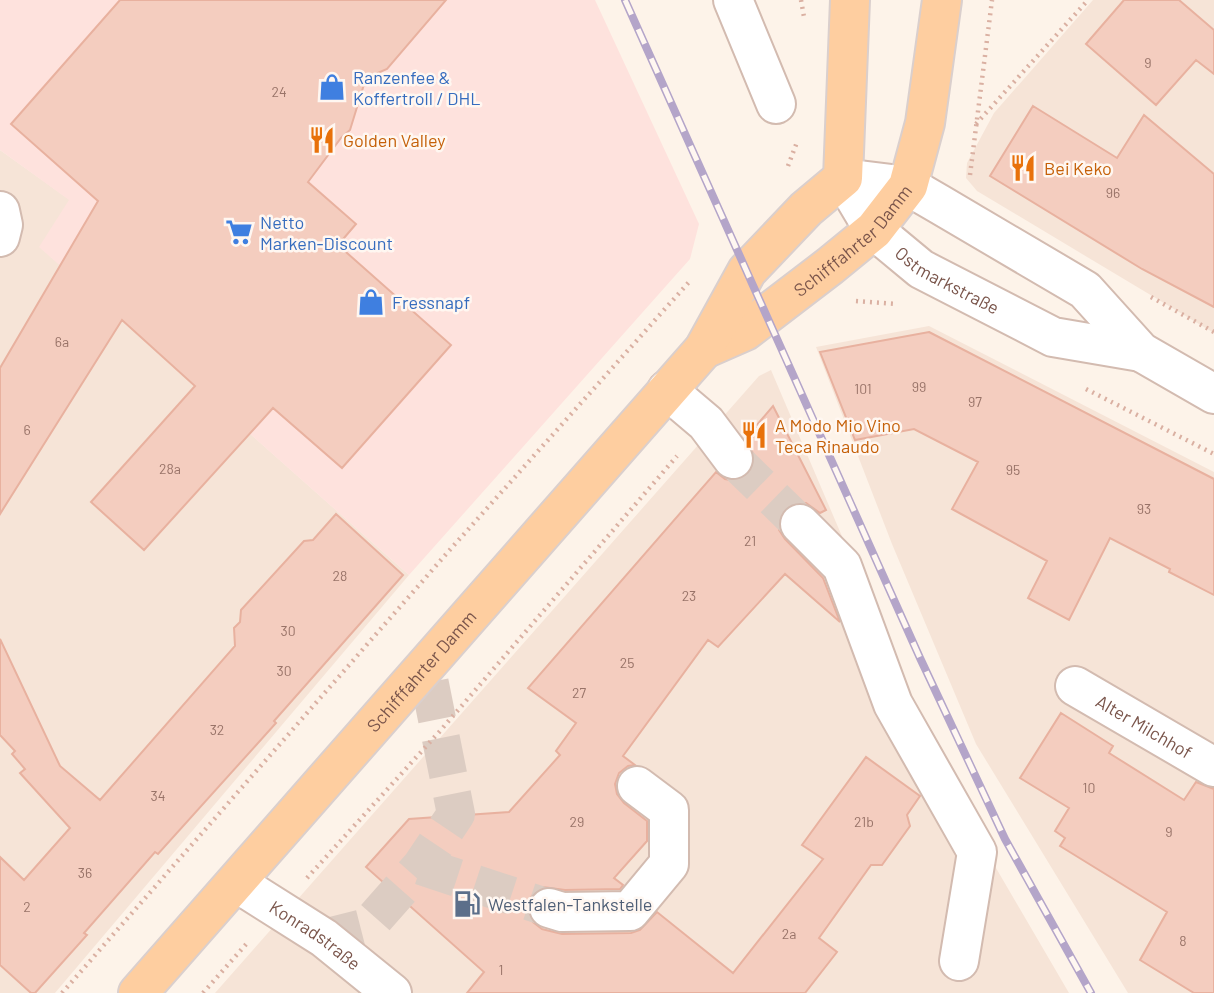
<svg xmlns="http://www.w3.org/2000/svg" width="1214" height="993" font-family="Barlow,sans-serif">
	<rect width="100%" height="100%" fill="#fdf3e9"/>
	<!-- residential -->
	<path fill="#f6e4d7" d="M 1093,0 L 1214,0 L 1214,333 L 977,191 L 966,178 L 967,163 L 994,113 Z
		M 0,150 L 70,200 L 40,247 L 409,575 L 55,993 L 0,993 Z
		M 929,326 L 1214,472 L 1214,993 L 1128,993 L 976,744 L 892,544 L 816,347 Z
		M 771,370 L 917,712 L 975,832 L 1069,993 L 215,993 L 759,376 Z"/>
	<!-- commercial -->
	<path fill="#fee2dd" d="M 0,0 L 595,0 L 699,224 L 690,259 L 409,575 L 39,247 L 69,200 L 0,150 Z"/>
	<!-- building -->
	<path fill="#f4cdbf" stroke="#e8b19f" stroke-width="2" d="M 120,0 L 446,0 L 387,69 L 366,78 L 350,130 L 341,138 L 308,182 L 356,224 L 338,245 L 451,345 L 342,468 L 273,408 L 144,550 L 91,502 L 195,386 L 122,320 L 0,514 L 0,368 L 98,201 L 11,124 Z
		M 1124,0 L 1179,0 L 1214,30 L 1214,74 L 1196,60 L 1156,105 L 1086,44 Z
		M 1033,106 L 1117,158 L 1144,115 L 1214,174 L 1214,307 L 1142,269 L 990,176 Z
		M 929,332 L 1214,479 L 1214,595 L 1169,572 L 1170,569 L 1110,538 L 1069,620 L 1028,598 L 1047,561 L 952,509 L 978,462 L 914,429 L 855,440 L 820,352 Z
		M 773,406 L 826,510 L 820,513 L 806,503 L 794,503 L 785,508 L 779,518 L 779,530 L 785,539 L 823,578 L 840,622 L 785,574 L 718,647 L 708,640 L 623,756 L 635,765 L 628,766 L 619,773 L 615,784 L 617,794 L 624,803 L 647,821 L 647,841 L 614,878 L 623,885 L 620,889 L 565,890 L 543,887 L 535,892 L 528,901 L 528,914 L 533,922 L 542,929 L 562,934 L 631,933 L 640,930 L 657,912 L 733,973 L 823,859 L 802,845 L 866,757 L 920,796 L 907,815 L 910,826 L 882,865 L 871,865 L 819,938 L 837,952 L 805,993 L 467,993 L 484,972 L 366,867 L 409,819 L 509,812 L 560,755 L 556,751 L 576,723 L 528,688 L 716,472 L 725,479 L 735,481 L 747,476 L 753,467 L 755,457 L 745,439 Z
		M 336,514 L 403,575 L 274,721 L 276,723 L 158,854 L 155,852 L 84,933 L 87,935 L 35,993 L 31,993 L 0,965 L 0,857 L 24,880 L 70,828 L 20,773 L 25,769 L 12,754 L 15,751 L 0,735 L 0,639 L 60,766 L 100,800 L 235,646 L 234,628 L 240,622 L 241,610 L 304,541 L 313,540 Z
		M 1061,713 L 1113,746 L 1109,753 L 1184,800 L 1196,782 L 1214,789 L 1214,993 L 1194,993 L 1140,960 L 1167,912 L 1060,846 L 1065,838 L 1055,831 L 1069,808 L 1020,778 Z"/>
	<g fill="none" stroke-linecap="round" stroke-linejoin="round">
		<!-- minor-tunnel -->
		<path stroke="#dcccc2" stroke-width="38" stroke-dasharray="38 19" stroke-linecap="butt" d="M 733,459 L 800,524
			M 421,866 L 549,908
			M 324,938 L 367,927 L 421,866 L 456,814 L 426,664"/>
		<defs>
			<g id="minor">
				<path d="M 733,0 L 776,104"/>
				<path d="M 843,178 L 908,186 L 939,204 L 1085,290 L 1141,352 L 1214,394"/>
				<path id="s1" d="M 843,178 L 874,230 L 921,269 L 1053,337 L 1141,352"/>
				<path d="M 0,211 L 3,225 L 0,237"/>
				<path d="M 667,390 L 706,423 L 733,459"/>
				<path d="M 800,524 L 842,566 L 893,704 L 977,852 L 959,961"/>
				<path id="s2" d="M 1075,686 L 1214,767"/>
				<path id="s3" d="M 237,883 L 324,938 L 392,993"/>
				<path d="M 549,908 L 562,912 L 630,911 L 669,864 L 669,810 L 637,786"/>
			</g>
			<g id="major">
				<path id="s4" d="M 704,349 L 745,331 L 830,266 L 874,230 L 908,186 L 925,123 L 942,0"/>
				<path id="s5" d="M 138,993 L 704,349 L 747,271 L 806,209 L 843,178 L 850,0"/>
			</g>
		</defs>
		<!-- minor casing -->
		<use href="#minor" stroke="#d3bbb0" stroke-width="42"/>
		<!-- major casing -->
		<use href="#major" stroke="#dacfcd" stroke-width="42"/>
		<!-- path -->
		<path stroke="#dab0a2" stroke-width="4.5" stroke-dasharray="2 5" stroke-linecap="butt" d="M 801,0 L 804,17
			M 976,124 L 1088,0
			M 788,166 L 797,142
			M 970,175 L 992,0
			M 1151,297 L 1214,332
			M 856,301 L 896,304
			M 1086,389 L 1214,454
			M 307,878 L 440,731 L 677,456
			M 62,993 L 448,552 L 689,282
			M 203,993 L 249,941"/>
		<!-- minor -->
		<use href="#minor" stroke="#fff" stroke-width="38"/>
		<!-- major -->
		<use href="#major" stroke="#fecea0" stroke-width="38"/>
		<defs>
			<path id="rail" d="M 625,0 L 920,658 L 1005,839 L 1091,993"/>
		</defs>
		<!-- rail casing -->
		<use href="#rail" stroke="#b4a5c9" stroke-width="8"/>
		<!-- rail -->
		<use href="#rail" stroke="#fff7f1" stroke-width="5" stroke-dasharray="16" stroke-linecap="butt"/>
	</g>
	<!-- icons -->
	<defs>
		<symbol id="shop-bare" viewBox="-9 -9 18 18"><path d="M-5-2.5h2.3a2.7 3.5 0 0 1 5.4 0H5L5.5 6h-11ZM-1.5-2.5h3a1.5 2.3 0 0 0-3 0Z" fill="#3f7fe0" stroke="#fff7f1" stroke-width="2.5" paint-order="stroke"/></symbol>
		<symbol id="restaurant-bare" viewBox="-9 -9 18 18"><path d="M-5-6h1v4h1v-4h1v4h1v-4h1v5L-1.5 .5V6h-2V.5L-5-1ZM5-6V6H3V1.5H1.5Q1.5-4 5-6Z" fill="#e8710a" stroke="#fff7f1" stroke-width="2.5" paint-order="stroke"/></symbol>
		<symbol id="supermarket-bare" viewBox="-9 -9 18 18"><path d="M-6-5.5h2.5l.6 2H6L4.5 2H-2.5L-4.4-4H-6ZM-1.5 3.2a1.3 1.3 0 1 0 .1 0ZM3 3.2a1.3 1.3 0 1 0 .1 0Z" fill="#3f7fe0" stroke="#fff7f1" stroke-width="2.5" paint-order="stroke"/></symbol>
		<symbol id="fuel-bare" viewBox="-9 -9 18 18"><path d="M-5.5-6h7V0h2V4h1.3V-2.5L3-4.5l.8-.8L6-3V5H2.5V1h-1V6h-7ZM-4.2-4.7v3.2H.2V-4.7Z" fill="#5c6f8a" stroke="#fff7f1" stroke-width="2.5" paint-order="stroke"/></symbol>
	</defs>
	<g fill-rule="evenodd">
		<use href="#shop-bare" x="313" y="68" width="38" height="38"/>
		<use href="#restaurant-bare" x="303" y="121" width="38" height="38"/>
		<use href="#restaurant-bare" x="1004" y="149" width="38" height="38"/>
		<use href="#supermarket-bare" x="220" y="213" width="38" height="38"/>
		<use href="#shop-bare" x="352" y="283" width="38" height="38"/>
		<use href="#restaurant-bare" x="735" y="416" width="38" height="38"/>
		<use href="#fuel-bare" x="448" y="885" width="38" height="38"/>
	</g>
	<g text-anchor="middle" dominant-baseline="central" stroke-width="5" stroke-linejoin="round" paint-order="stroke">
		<!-- number labels -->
		<g font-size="14" fill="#987368">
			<text x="1148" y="62">9</text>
			<text x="279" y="91">24</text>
			<text x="1113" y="192">96</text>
			<text x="62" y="341">6a</text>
			<text x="919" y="386">99</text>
			<text x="863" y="388">101</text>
			<text x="975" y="401">97</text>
			<text x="27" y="429">6</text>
			<text x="170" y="468">28a</text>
			<text x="1013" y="469">95</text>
			<text x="1144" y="508">93</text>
			<text x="750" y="540">21</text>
			<text x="340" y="575">28</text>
			<text x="689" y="595">23</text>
			<text x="288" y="630">30</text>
			<text x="627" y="662">25</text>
			<text x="284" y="670">30</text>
			<text x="579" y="692">27</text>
			<text x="217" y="729">32</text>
			<text x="1089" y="787">10</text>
			<text x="158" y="795">34</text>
			<text x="577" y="821">29</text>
			<text x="864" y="821">21b</text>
			<text x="1169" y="831">9</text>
			<text x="85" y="872">36</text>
			<text x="27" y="906">2</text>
			<text x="789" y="933">2a</text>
			<text x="1183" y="940">8</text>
			<text x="501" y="969">1</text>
		</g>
		<!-- shop labels -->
		<g font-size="18" fill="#366cbe" stroke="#fff7f1" text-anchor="start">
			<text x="353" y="77">Ranzenfee &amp;<tspan x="353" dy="21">Koffertroll / DHL</tspan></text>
			<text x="260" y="222">Netto<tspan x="260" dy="21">Marken-Discount</tspan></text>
			<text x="392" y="302">Fressnapf</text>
		</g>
		<!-- food labels -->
		<g font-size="18" fill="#c56008" stroke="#fff7f1" text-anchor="start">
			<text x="343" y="140">Golden Valley</text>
			<text x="1044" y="168">Bei Keko</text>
			<text x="775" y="425">A Modo Mio Vino<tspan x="775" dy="21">Teca Rinaudo</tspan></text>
		</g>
		<!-- street labels -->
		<g font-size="18" fill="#7a554b" stroke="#fff7f1">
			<text stroke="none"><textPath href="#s4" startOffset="186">Schifffahrter Damm</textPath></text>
			<text stroke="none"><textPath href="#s1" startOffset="150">Ostmarkstraße</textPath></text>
			<text stroke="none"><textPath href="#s5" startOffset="429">Schifffahrter Damm</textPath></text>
			<text stroke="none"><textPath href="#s2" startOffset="80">Alter Milchhof</textPath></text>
			<text stroke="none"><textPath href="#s3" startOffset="94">Konradstraße</textPath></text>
		</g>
		<!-- service labels -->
		<g font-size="18" fill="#4e5e75" stroke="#fff7f1" text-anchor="start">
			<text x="488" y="904">Westfalen-Tankstelle</text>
		</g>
	</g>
</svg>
